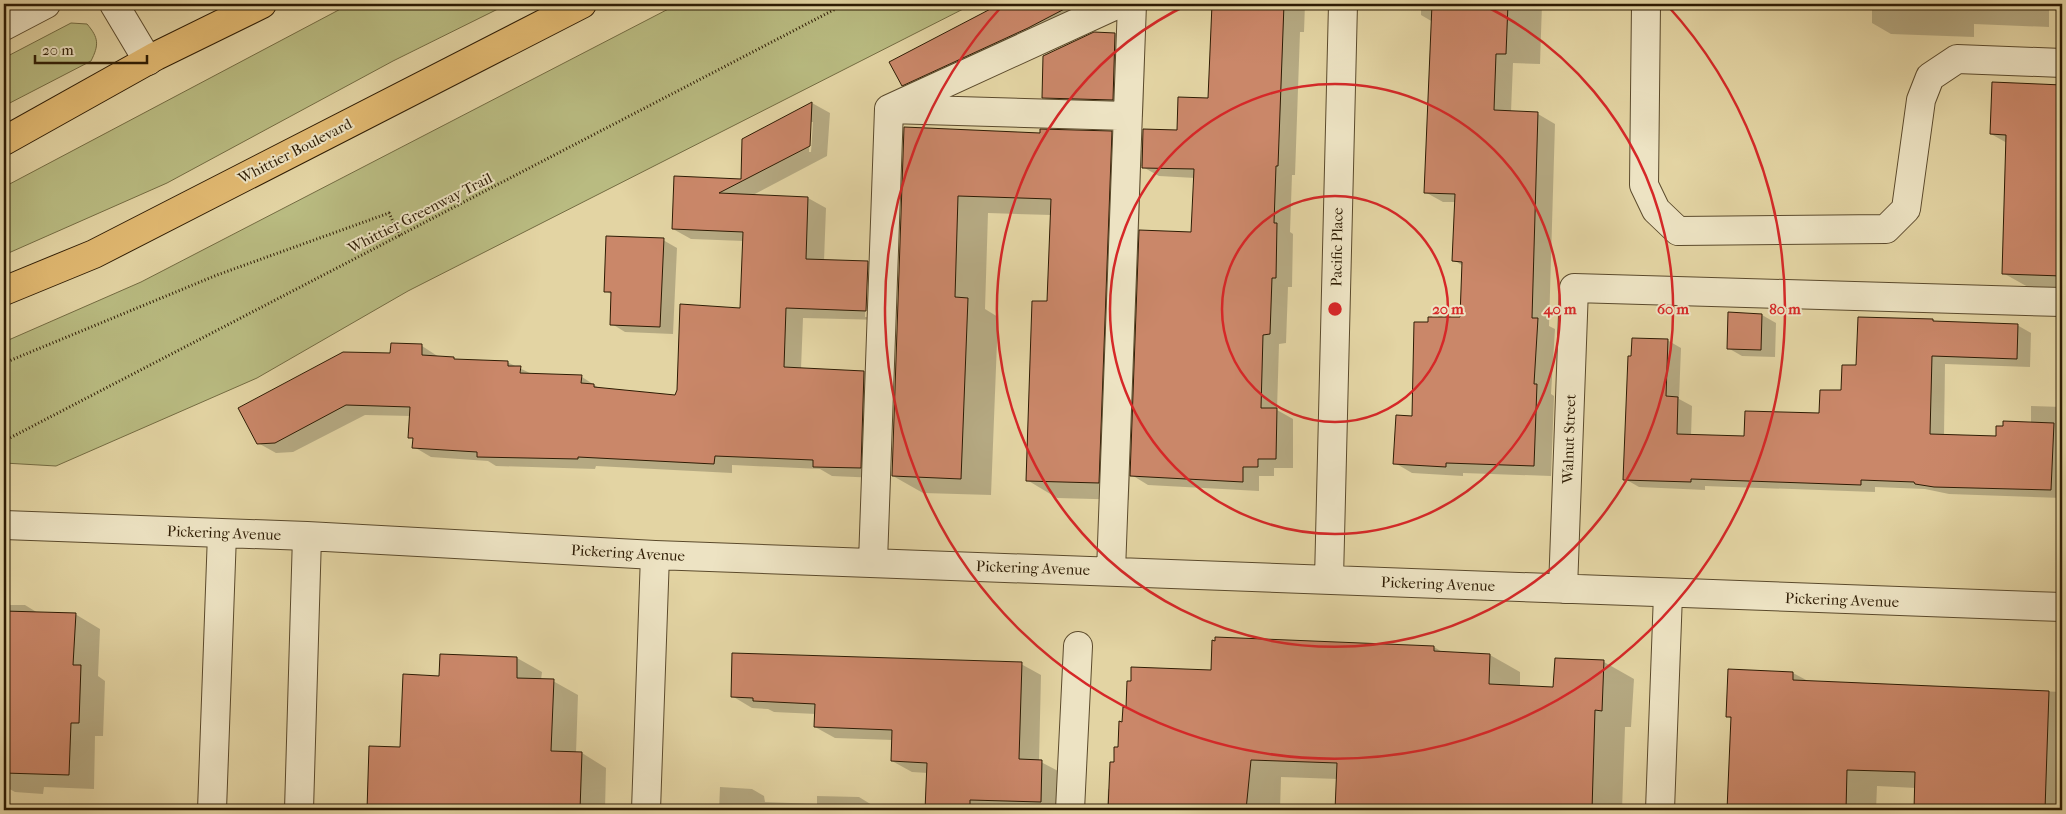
<svg xmlns="http://www.w3.org/2000/svg" width="2066" height="814" font-family="'IM FELL French Canon',serif">
	<rect width="100%" height="100%" fill="#e3d4a3"/>
	<filter id="stains"><feTurbulence type="fractalNoise" baseFrequency=".004" numOctaves="4"/><feColorMatrix values="0 0 0 0 .2 0 0 0 0 .09 0 0 0 0 .02 0 0 0 .5 -.17"/></filter>
	<radialGradient id="worn" r=".72"><stop offset=".6" stop-color="#630" stop-opacity="0"/><stop offset="1" stop-color="#630" stop-opacity=".3"/></radialGradient>
	<!-- green -->
	<path fill="#b9bb81" stroke="#746c42" d="M 350,4 L 508,4 L 393,61 L 167,183 L 4,255 L 4,187 Z
		M 678,4 L 973,4 L 408,291 L 257,378 L 56,466 L 4,463 L 4,342 L 141,282 Z
		M 71,23 L 87,24 C 99,38 99,45 91,61 L 4,106 L 4,58 Z"/>
	<!-- shadow -->
	<path fill="#0003" fill-rule="evenodd" d="M 1003,4 L 1108,4 L 919,95 L 902,85 L 891,63 Z
		M 1202,4 L 1305,4 L 1304,32 L 1300,32 L 1295,175 L 1292,175 L 1290,232 L 1293,234 L 1292,287 L 1288,287 L 1286,343 L 1279,344 L 1277,410 L 1293,419 L 1293,468 L 1274,468 L 1274,476 L 1259,476 L 1259,491 L 1148,485 L 1130,474 L 1129,500 L 1057,498 L 1027,480 L 1048,302 L 1051,215 L 988,213 L 985,309 L 998,317 L 991,495 L 923,493 L 893,476 L 905,128 L 1042,135 L 1111,132 L 1143,151 L 1178,132 L 1209,99 L 1212,9 ZM 1141,166 L 1159,176 L 1195,178 L 1192,233 L 1139,231 Z
		M 1421,4 L 1542,4 L 1540,64 L 1513,63 L 1511,112 L 1538,114 L 1555,124 L 1549,326 L 1555,329 L 1551,394 L 1554,396 L 1551,476 L 1463,473 L 1463,476 L 1412,473 L 1395,463 L 1413,417 L 1430,324 L 1461,318 L 1463,266 L 1454,260 L 1456,202 L 1443,202 L 1425,192 L 1433,22 L 1421,15 Z
		M 1872,4 L 2049,4 L 2049,27 L 1974,24 L 1974,37 L 1891,34 L 1872,23 Z
		M 1115,34 L 1145,52 L 1143,117 L 1073,115 L 1043,97 Z
		M 1993,84 L 2062,86 L 2062,288 L 2028,287 L 2003,273 L 2007,143 L 1991,134 Z
		M 812,103 L 830,113 L 827,156 L 751,196 L 808,198 L 826,208 L 824,261 L 868,262 L 885,273 L 884,320 L 803,318 L 801,369 L 864,372 L 881,382 L 878,478 L 832,476 L 820,469 L 732,465 L 732,473 L 596,466 L 595,469 L 496,466 L 488,461 L 431,457 L 414,447 L 414,439 L 410,437 L 411,416 L 365,415 L 293,452 L 276,453 L 258,443 L 391,354 L 422,346 L 439,357 L 458,360 L 507,362 L 534,375 L 582,377 L 599,388 L 676,396 L 741,309 L 744,241 L 691,239 L 673,229 L 675,178 L 742,181 L 743,139 ZM 810,122 L 813,122 L 811,152 L 809,152 ZM 866,270 L 869,270 L 867,317 L 865,317 Z
		M 663,240 L 677,248 L 673,334 L 625,332 L 612,324 L 613,295 L 605,291 Z
		M 1762,315 L 1776,323 L 1775,357 L 1742,356 L 1728,348 Z
		M 1933,320 L 1937,322 L 2017,325 L 2031,333 L 2030,367 L 1945,364 L 1944,436 L 1997,437 L 2031,423 L 2031,406 L 2062,407 L 2062,498 L 1949,494 L 1925,489 L 1875,487 L 1875,492 L 1705,486 L 1705,490 L 1639,487 L 1625,479 L 1667,340 L 1681,348 L 1679,399 L 1692,406 L 1691,436 L 1745,438 L 1820,415 L 1842,392 L 1857,367 Z
		M 4,605 L 25,605 L 38,613 L 75,614 L 100,629 L 98,676 L 105,681 L 103,736 L 95,736 L 94,789 L 44,787 L 43,794 L 15,792 L 4,786 Z
		M 1434,647 L 1444,653 L 1490,655 L 1520,672 L 1520,687 L 1554,688 L 1604,662 L 1634,679 L 1631,727 L 1625,727 L 1622,810 L 1337,810 L 1338,779 L 1281,777 L 1280,810 L 1107,810 L 1108,789 L 1110,789 L 1123,723 L 1212,671 Z
		M 441,655 L 517,658 L 542,672 L 541,680 L 553,681 L 578,695 L 576,753 L 582,753 L 606,768 L 605,810 L 368,810 L 370,747 L 401,748 L 441,677 Z
		M 1021,664 L 1041,675 L 1039,761 L 1062,773 L 1060,810 L 926,810 L 928,773 L 912,772 L 892,761 L 893,740 L 835,738 L 815,727 L 816,714 L 774,712 L 768,709 L 752,708 L 732,696 Z
		M 1793,673 L 1810,682 L 2062,692 L 2062,810 L 1915,810 L 1916,788 L 1877,786 L 1876,810 L 1728,810 L 1732,719 L 1727,716 Z
		M 720,787 L 752,789 L 764,796 L 765,802 L 817,804 L 817,796 L 859,797 L 872,805 L 872,810 L 719,810 Z"/>
	<!-- building -->
	<path fill="#ca8769" stroke="#2e1c04" d="M 1000,4 L 1074,4 L 1028,28 L 902,86 L 889,62 Z
		M 1212,4 L 1284,4 L 1278,166 L 1276,166 L 1274,223 L 1277,223 L 1276,278 L 1272,278 L 1270,334 L 1263,335 L 1261,408 L 1277,408 L 1276,459 L 1258,459 L 1258,467 L 1243,467 L 1243,482 L 1130,476 L 1139,230 L 1191,232 L 1194,169 L 1142,168 L 1143,129 L 1177,130 L 1178,97 L 1208,98 Z
		M 1432,4 L 1508,4 L 1506,54 L 1496,54 L 1494,110 L 1538,112 L 1532,318 L 1538,318 L 1534,384 L 1537,384 L 1534,466 L 1446,463 L 1446,467 L 1393,464 L 1396,415 L 1412,416 L 1414,322 L 1428,322 L 1428,317 L 1460,317 L 1462,262 L 1452,261 L 1455,194 L 1424,193 Z
		M 1094,32 L 1115,33 L 1113,100 L 1042,98 L 1043,56 Z
		M 1992,82 L 2062,85 L 2062,276 L 2002,274 L 2006,135 L 1990,134 Z
		M 812,102 L 810,146 L 719,193 L 808,197 L 806,259 L 868,261 L 866,311 L 786,308 L 784,367 L 864,371 L 861,468 L 813,467 L 813,460 L 715,456 L 714,464 L 578,457 L 578,459 L 477,457 L 477,452 L 412,448 L 413,438 L 408,438 L 410,407 L 346,405 L 275,443 L 257,444 L 238,408 L 343,352 L 390,353 L 391,343 L 422,344 L 422,355 L 454,357 L 454,359 L 508,361 L 508,366 L 521,366 L 520,373 L 582,375 L 581,383 L 594,384 L 594,387 L 675,395 L 677,390 L 680,304 L 740,308 L 743,232 L 672,229 L 674,176 L 741,179 L 742,139 Z
		M 904,127 L 1040,133 L 1040,129 L 1112,131 L 1099,483 L 1026,481 L 1032,301 L 1047,301 L 1051,199 L 958,196 L 955,297 L 968,298 L 961,479 L 892,476 Z
		M 606,236 L 664,238 L 660,327 L 610,325 L 611,292 L 604,292 Z
		M 1728,312 L 1762,314 L 1761,350 L 1727,349 Z
		M 1858,317 L 1933,319 L 1933,321 L 2018,324 L 2017,359 L 1932,356 L 1930,434 L 1996,436 L 1996,426 L 2003,426 L 2003,421 L 2054,423 L 2051,490 L 1934,487 L 1915,484 L 1914,482 L 1861,480 L 1861,485 L 1691,479 L 1691,482 L 1623,480 L 1628,356 L 1631,356 L 1632,338 L 1668,339 L 1666,396 L 1678,397 L 1677,434 L 1744,436 L 1745,411 L 1819,413 L 1820,390 L 1841,390 L 1842,365 L 1856,365 Z
		M 4,611 L 76,613 L 73,665 L 81,665 L 79,723 L 71,723 L 69,775 L 4,773 Z
		M 1215,637 L 1434,646 L 1434,651 L 1490,654 L 1489,684 L 1553,687 L 1555,658 L 1604,660 L 1602,711 L 1595,710 L 1592,810 L 1335,810 L 1337,763 L 1251,760 L 1246,810 L 1108,810 L 1110,762 L 1114,762 L 1114,747 L 1118,747 L 1119,721 L 1122,722 L 1123,707 L 1126,707 L 1127,681 L 1131,681 L 1131,667 L 1211,670 L 1212,640 L 1215,641 Z
		M 732,653 L 1022,662 L 1019,759 L 1042,760 L 1041,802 L 970,800 L 970,810 L 925,810 L 927,763 L 891,761 L 892,730 L 814,727 L 815,704 L 753,701 L 753,698 L 731,697 Z
		M 440,654 L 517,657 L 517,678 L 554,679 L 551,751 L 582,752 L 580,810 L 367,810 L 369,746 L 400,747 L 403,674 L 439,676 Z
		M 1728,669 L 1793,672 L 1793,680 L 2049,691 L 2045,810 L 1914,810 L 1915,772 L 1847,770 L 1846,810 L 1727,810 L 1731,717 L 1726,717 Z"/>
	<g fill="none" stroke-linecap="round" stroke-linejoin="round">
		<defs>
			<path id="minor" d="M 114,4 L 148,61
				M 1118,4 L 889,109 L 1127,116
				M 1646,4 L 1644,185 L 1656,210 L 1678,231 L 1886,229 L 1906,209 L 1921,100 L 1930,77 L 1957,59 L 2062,63
				M 4,26 L 46,4
				M 4,525 L 307,536 L 655,555 L 2062,607
				M 873,562 L 889,109
				M 1111,571 L 1132,4
				M 1329,579 L 1343,4
				M 1563,589 L 1574,288 L 2062,302
				M 212,810 L 222,534
				M 299,810 L 307,536
				M 646,810 L 655,555
				M 1070,810 L 1078,646
				M 1660,810 L 1668,594"/>
			<path id="major" d="M 4,141 L 156,56 L 262,4
				M 4,291 L 94,254 L 582,4"/>
		</defs>
		<!-- minor casing -->
		<use href="#minor" stroke="#5b4a2c" stroke-width="30"/>
		<!-- major casing -->
		<use href="#major" stroke="#2e1c04" stroke-width="30"/>
		<!-- path -->
		<path stroke="#2e1c04" stroke-width="3" stroke-dasharray="1 2.5" stroke-linecap="butt" d="M 4,363 L 217,275 L 389,213 L 400,236
			M 4,441 L 845,4"/>
		<!-- minor -->
		<use href="#minor" stroke="#ede3c3" stroke-width="28"/>
		<!-- major -->
		<use href="#major" stroke="#e2ba72" stroke-width="28"/>
	</g>
	<!-- distance rings -->
	<g fill="none" stroke="#d62828" stroke-width="2.5">
		<circle cx="1335" cy="309" r="113"/>
		<circle cx="1335" cy="309" r="225"/>
		<path d="M1481 4A338 338 0 1 1 1189 4"/>
		<path d="M1667 5A450 450 0 1 1 1003 5"/>
	</g>
	<g text-anchor="middle" dominant-baseline="central" stroke-width="4" stroke-linejoin="round" paint-order="stroke">
		<!-- street labels -->
		<g font-size="15" fill="#2e1c04" stroke="#ede3c3">
			<text transform="translate(295 151) rotate(-27)">Whittier Boulevard</text>
			<text transform="translate(420 213) rotate(-27)">Whittier Greenway Trail</text>
			<text transform="translate(1337 247) rotate(-89)">Pacific Place</text>
			<text transform="translate(1569 439) rotate(-88)">Walnut Street</text>
			<text transform="translate(224 533) rotate(2)">Pickering Avenue</text>
			<text transform="translate(628 553) rotate(3)">Pickering Avenue</text>
			<text transform="translate(1033 568) rotate(2)">Pickering Avenue</text>
			<text transform="translate(1438 584) rotate(2)">Pickering Avenue</text>
			<text transform="translate(1842 600) rotate(2)">Pickering Avenue</text>
		</g>
	</g>
	<circle cx="1335" cy="309" r="8" fill="#d62828" stroke="#ede3c3" stroke-width="2.5"/>
	<g font-size="15" text-anchor="middle" font-weight="bold" fill="#d62828" stroke="#ede3c3" stroke-width="4" stroke-linejoin="round" paint-order="stroke">
		<text x="1448" y="314">20 m</text>
		<text x="1560" y="314">40 m</text>
		<text x="1673" y="314">60 m</text>
		<text x="1785" y="314">80 m</text>
	</g>
	<!-- margin -->
	<rect width="2066" height="814" fill="none" stroke="#e3d4a3" stroke-width="20"/>
	<rect x="5" y="5" width="2056" height="804" fill="none" stroke="#2e1c04" stroke-width="2.5"/>
	<rect x="10" y="10" width="2046" height="794" fill="none" stroke="#2e1c04"/>
	<!-- scale -->
	<path d="M35 55v8h112v-8" fill="none" stroke="#2e1c04" stroke-width="2.5"/>
	<text x="42" y="55" font-size="15" fill="#2e1c04" stroke="#ede3c3" stroke-width="4" paint-order="stroke">20 m</text>
	<rect width="100%" height="100%" filter="url(#stains)"/>
	<rect width="100%" height="100%" fill="url(#worn)"/>
</svg>
